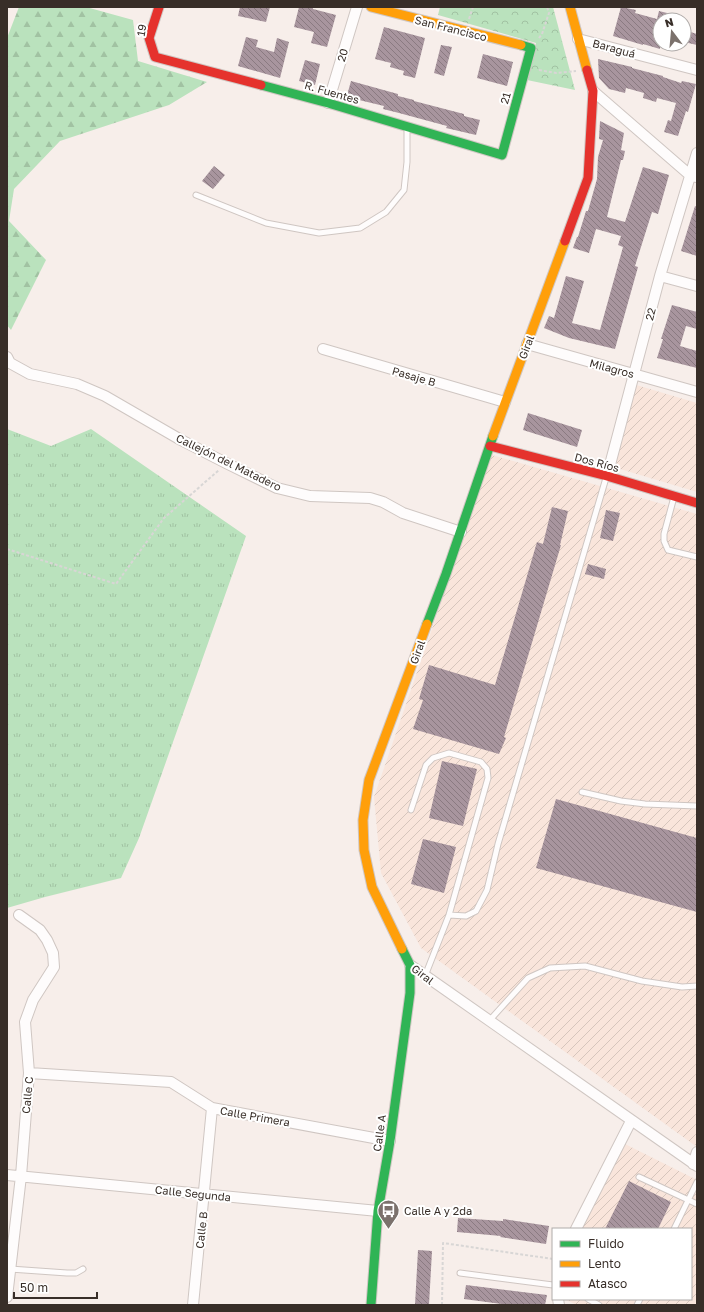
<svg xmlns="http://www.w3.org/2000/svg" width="704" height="1312" font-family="'Golos Text',sans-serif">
	<defs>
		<pattern id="industrial-furrows" width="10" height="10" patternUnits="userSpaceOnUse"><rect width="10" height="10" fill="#f9e5db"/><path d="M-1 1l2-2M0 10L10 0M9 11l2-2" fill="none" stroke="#d6c5bc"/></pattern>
		<pattern id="grass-tufts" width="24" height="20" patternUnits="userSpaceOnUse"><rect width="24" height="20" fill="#bae2bd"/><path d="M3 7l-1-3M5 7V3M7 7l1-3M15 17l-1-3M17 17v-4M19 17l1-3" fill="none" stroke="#a1c2a2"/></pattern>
		<pattern id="forest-firs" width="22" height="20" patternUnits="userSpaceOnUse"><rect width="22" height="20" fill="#bae2bd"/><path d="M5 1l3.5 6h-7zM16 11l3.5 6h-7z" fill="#a1c2a2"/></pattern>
		<pattern id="park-crowns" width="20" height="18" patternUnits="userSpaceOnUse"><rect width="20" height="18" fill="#bae2bd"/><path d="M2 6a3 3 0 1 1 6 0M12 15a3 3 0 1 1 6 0" fill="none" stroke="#a1c2a2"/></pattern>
		<pattern id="building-back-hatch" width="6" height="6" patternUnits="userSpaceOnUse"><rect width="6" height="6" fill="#a8959e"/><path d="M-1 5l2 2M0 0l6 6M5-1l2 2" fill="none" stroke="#8a7a81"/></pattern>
	</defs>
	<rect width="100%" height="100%" fill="#f7eeea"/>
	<!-- industrial -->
	<path fill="url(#industrial-furrows)" d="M 633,384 L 697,403 L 697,492 L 610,466 Z
		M 492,455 L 697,514 L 697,1147 L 421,948 L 381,873 L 374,797 Z
		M 623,1143 L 697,1180 L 697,1305 L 577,1305 L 564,1299 L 691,1299 L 691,1229 L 582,1229 Z"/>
	<!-- grass -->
	<path fill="url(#grass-tufts)" d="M 7,429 L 51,446 L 91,429 L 246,536 L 139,838 L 121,878 L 45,897 L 7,908 Z"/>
	<!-- forest -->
	<path fill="url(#forest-firs)" d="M 19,7 L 86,7 L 133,20 L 138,61 L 207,82 L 169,105 L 60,141 L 14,189 L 9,221 L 46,260 L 11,330 L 7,325 L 7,38 Z"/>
	<!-- park -->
	<path fill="url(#park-crowns)" d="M 440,7 L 553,7 L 575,90 L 527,80 L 536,43 L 438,15 Z"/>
	<!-- building -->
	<path fill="url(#building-back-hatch)" d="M 240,7 L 270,7 L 266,22 L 238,16 Z
		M 299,7 L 313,7 L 313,9 L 336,15 L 327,47 L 311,43 L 314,32 L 294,27 Z
		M 621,7 L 636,10 L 635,13 L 657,19 L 659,11 L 683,17 L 683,20 L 660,20 L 660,49 L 643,44 L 643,45 L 613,36 Z
		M 384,27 L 425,38 L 415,78 L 403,75 L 404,71 L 390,67 L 391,63 L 375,59 Z
		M 684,30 L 697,34 L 697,45 L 684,42 Z
		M 246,37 L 258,40 L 256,47 L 274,52 L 277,38 L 289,42 L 280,78 L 238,66 Z
		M 441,45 L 452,47 L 444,76 L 434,73 Z
		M 483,54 L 513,62 L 507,86 L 477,78 Z
		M 598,59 L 632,67 L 632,68 L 663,76 L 663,77 L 681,83 L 682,81 L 696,84 L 688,112 L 686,111 L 678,136 L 664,132 L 668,120 L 671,121 L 676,103 L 657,98 L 656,102 L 643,98 L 644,93 L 626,88 L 625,93 L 609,89 L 599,78 Z
		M 305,60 L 320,64 L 315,85 L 299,81 Z
		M 351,81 L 398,94 L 398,96 L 414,100 L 414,101 L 464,114 L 464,116 L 480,120 L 476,135 L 446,128 L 447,126 L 399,113 L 383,109 L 384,106 L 359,100 L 359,102 L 346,99 Z
		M 600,121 L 624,133 L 621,150 L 625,151 L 623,160 L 621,160 L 607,217 L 625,222 L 643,167 L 669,175 L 658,214 L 652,212 L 635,266 L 638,267 L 615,349 L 569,338 L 544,328 L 549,316 L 554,318 L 566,276 L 584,281 L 572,323 L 600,330 L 623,247 L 618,245 L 621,236 L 596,229 L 589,253 L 573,248 L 577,237 L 578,237 L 586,211 L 588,211 L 597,179 L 598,157 L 603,140 L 599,139 Z
		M 214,166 L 225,175 L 213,189 L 202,181 Z
		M 695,206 L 697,207 L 697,256 L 681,251 Z
		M 672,305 L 697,312 L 697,329 L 686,326 L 680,346 L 697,351 L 697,368 L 657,358 L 663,339 L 661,339 Z
		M 528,413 L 582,430 L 577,447 L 523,430 Z
		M 552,507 L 568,511 L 560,545 L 561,545 L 504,737 L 506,738 L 499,754 L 413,729 L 423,700 L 419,699 L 429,665 L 495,685 L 537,542 L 543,544 Z
		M 606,510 L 620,513 L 613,541 L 600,538 Z
		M 588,564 L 606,569 L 604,579 L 585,574 Z
		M 442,761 L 477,769 L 463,826 L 429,818 Z
		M 556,799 L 697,838 L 697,912 L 536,868 Z
		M 423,839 L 456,847 L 444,893 L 411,884 Z
		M 629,1181 L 671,1202 L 658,1229 L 605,1229 Z
		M 458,1218 L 503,1221 L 503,1219 L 549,1226 L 546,1244 L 500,1237 L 501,1236 L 457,1232 Z
		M 418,1250 L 432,1251 L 429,1305 L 415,1305 Z
		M 466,1285 L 547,1295 L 545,1305 L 509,1305 L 464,1299 Z"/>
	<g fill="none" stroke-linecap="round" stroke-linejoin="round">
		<defs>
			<path id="lane" d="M 196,195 L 266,223 L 319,233 L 360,228 L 386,212 L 404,190 L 407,162 L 407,129
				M 674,497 L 664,534 L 664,541 L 668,550 L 697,557
				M 582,792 L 621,801 L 645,804 L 697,806
				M 411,810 L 426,765 L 433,758 L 449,753 L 481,762 L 487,769 L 488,778 L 449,915 L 425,976
				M 449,915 L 466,916 L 476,911 L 487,890 L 498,844 L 606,478
				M 489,1021 L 528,978 L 550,968 L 585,966 L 642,981 L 682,987 L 697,986
				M 639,1177 L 697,1204
				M 674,1229 L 697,1182
				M 10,1269 L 67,1273 L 76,1273 L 83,1269
				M 460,1273 L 553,1285
				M 588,1299 L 599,1305
				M 637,1305 L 640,1299"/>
			<path id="street" d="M 578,39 L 697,70
				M 593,91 L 691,176 L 697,177
				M 328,103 L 357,7
				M 660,276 L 697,286
				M 527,344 L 697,392
				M 323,349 L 505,402
				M 7,357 L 10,363 L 30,374 L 77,384 L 105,396 L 181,440 L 226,463 L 277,488 L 310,496 L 370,498 L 383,502 L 403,513 L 461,532
				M 607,476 L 660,276 L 697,153
				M 410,965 L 697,1166
				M 29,1073 L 171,1082 L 212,1108 L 390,1141
				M 693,1164 L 697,1152
				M 7,1175 L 378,1211
				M 576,1229 L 631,1121
				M 7,1297 L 21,1176 L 29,1073 L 25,1022 L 33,1000 L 54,967 L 53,953 L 47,940 L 40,930 L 19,915
				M 558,1299 L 559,1305
				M 193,1305 L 212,1108"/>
			<path id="fast" d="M 261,85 L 328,103 L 502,155 L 531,48 L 521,45
				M 427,624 L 446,574 L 493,436
				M 371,1305 L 378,1211 L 390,1141 L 410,993 L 410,965 L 402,949"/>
			<path id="slow" d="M 371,7 L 521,45
				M 570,7 L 587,70
				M 493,436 L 565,241
				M 402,949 L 372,887 L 364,850 L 363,820 L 369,780 L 427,624"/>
			<path id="jam" d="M 159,7 L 149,38 L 155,57 L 261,85
				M 565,241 L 588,178 L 593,91 L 587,70
				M 490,446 L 607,476 L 697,503"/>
		</defs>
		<!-- lane casing -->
		<use href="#lane" stroke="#cfc6c2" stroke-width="7"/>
		<!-- street casing -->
		<use href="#street" stroke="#cfc6c2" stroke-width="12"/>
		<!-- fast casing -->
		<use href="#fast" stroke="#cfc6c2" stroke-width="11"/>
		<!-- slow casing -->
		<use href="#slow" stroke="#cfc6c2" stroke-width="11"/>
		<!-- jam casing -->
		<use href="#jam" stroke="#cfc6c2" stroke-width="11"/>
		<!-- path -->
		<path stroke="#d8d6d5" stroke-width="2" stroke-dasharray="3 2" stroke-linecap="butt" d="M 469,19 L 473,7
			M 539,38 L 542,34 L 549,13 L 547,7
			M 539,70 L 556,73 L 576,71
			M 7,549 L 116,584 L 164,518 L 219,470
			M 442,1305 L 443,1243 L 553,1259"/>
		<!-- lane -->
		<use href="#lane" stroke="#fefcfc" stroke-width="5"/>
		<!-- street -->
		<use href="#street" stroke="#fefcfc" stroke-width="10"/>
		<!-- fast -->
		<use href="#fast" stroke="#30b455" stroke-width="9"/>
		<!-- slow -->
		<use href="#slow" stroke="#ff9f0a" stroke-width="9"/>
		<!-- jam -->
		<use href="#jam" stroke="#e5322d" stroke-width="9"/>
	</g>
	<!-- icons -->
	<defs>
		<symbol id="bus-pin" viewBox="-11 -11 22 30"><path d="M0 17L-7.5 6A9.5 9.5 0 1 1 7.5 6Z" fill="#7b716c" stroke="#fff"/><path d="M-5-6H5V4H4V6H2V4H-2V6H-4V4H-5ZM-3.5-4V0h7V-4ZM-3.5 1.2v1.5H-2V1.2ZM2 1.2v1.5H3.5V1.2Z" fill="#fff"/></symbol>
	</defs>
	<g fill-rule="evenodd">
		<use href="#bus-pin" x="376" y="1198" width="25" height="34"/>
	</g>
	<g text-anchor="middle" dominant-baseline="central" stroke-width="4" stroke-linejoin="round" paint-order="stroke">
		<!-- street labels -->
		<g font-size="11" fill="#382e28" stroke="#fff">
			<text transform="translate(451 28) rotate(14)">San Francisco</text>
			<text transform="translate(141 30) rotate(-80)">19</text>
			<text transform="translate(614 48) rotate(15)">Baraguá</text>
			<text transform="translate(342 55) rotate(-73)">20</text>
			<text transform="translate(332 92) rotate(16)">R. Fuentes</text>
			<text transform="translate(505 98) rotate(-75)">21</text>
			<text transform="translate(650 314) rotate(-75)">22</text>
			<text transform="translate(526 347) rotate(-69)">Giral</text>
			<text transform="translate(612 368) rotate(15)">Milagros</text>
			<text transform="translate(414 376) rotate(16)">Pasaje B</text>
			<text transform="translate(229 462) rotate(26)">Callejón del Matadero</text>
			<text transform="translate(597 462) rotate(15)">Dos Ríos</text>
			<text transform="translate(417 652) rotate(-70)">Giral</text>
			<text transform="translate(423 974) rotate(37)">Giral</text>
			<text transform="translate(27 1095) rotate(-85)">Calle C</text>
			<text transform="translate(255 1116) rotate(10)">Calle Primera</text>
			<text transform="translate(379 1133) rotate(-82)">Calle A</text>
			<text transform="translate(193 1193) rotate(6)">Calle Segunda</text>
			<text transform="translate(201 1230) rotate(-84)">Calle B</text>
		</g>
		<!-- poi labels -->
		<g font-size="11" fill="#382e28" stroke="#fff" text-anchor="start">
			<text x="404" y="1210">Calle A y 2da</text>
		</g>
	</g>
	<!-- border -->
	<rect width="704" height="1312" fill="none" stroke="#382e28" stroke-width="16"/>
	<!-- legend -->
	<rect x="552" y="1228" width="140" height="72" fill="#ffffff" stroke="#afaba9"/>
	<rect x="560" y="1241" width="20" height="6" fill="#30b455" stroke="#afaba9"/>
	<text x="588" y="1248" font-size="12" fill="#382e28">Fluido</text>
	<rect x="560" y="1261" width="20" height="6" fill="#ff9f0a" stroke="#afaba9"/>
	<text x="588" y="1268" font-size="12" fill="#382e28">Lento</text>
	<rect x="560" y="1281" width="20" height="6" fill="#e5322d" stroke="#afaba9"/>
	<text x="588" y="1288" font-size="12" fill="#382e28">Atasco</text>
	<!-- north arrow -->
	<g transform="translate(672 32) rotate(344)"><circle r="19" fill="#ffffff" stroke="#afaba9"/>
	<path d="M0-3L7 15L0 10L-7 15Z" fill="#7b716c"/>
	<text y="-6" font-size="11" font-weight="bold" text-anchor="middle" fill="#382e28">N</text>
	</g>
	<!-- scale -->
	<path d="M14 1292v6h83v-6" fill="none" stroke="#382e28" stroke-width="2"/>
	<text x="20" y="1292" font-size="12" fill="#382e28" stroke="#ffffff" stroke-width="3" paint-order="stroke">50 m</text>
</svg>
